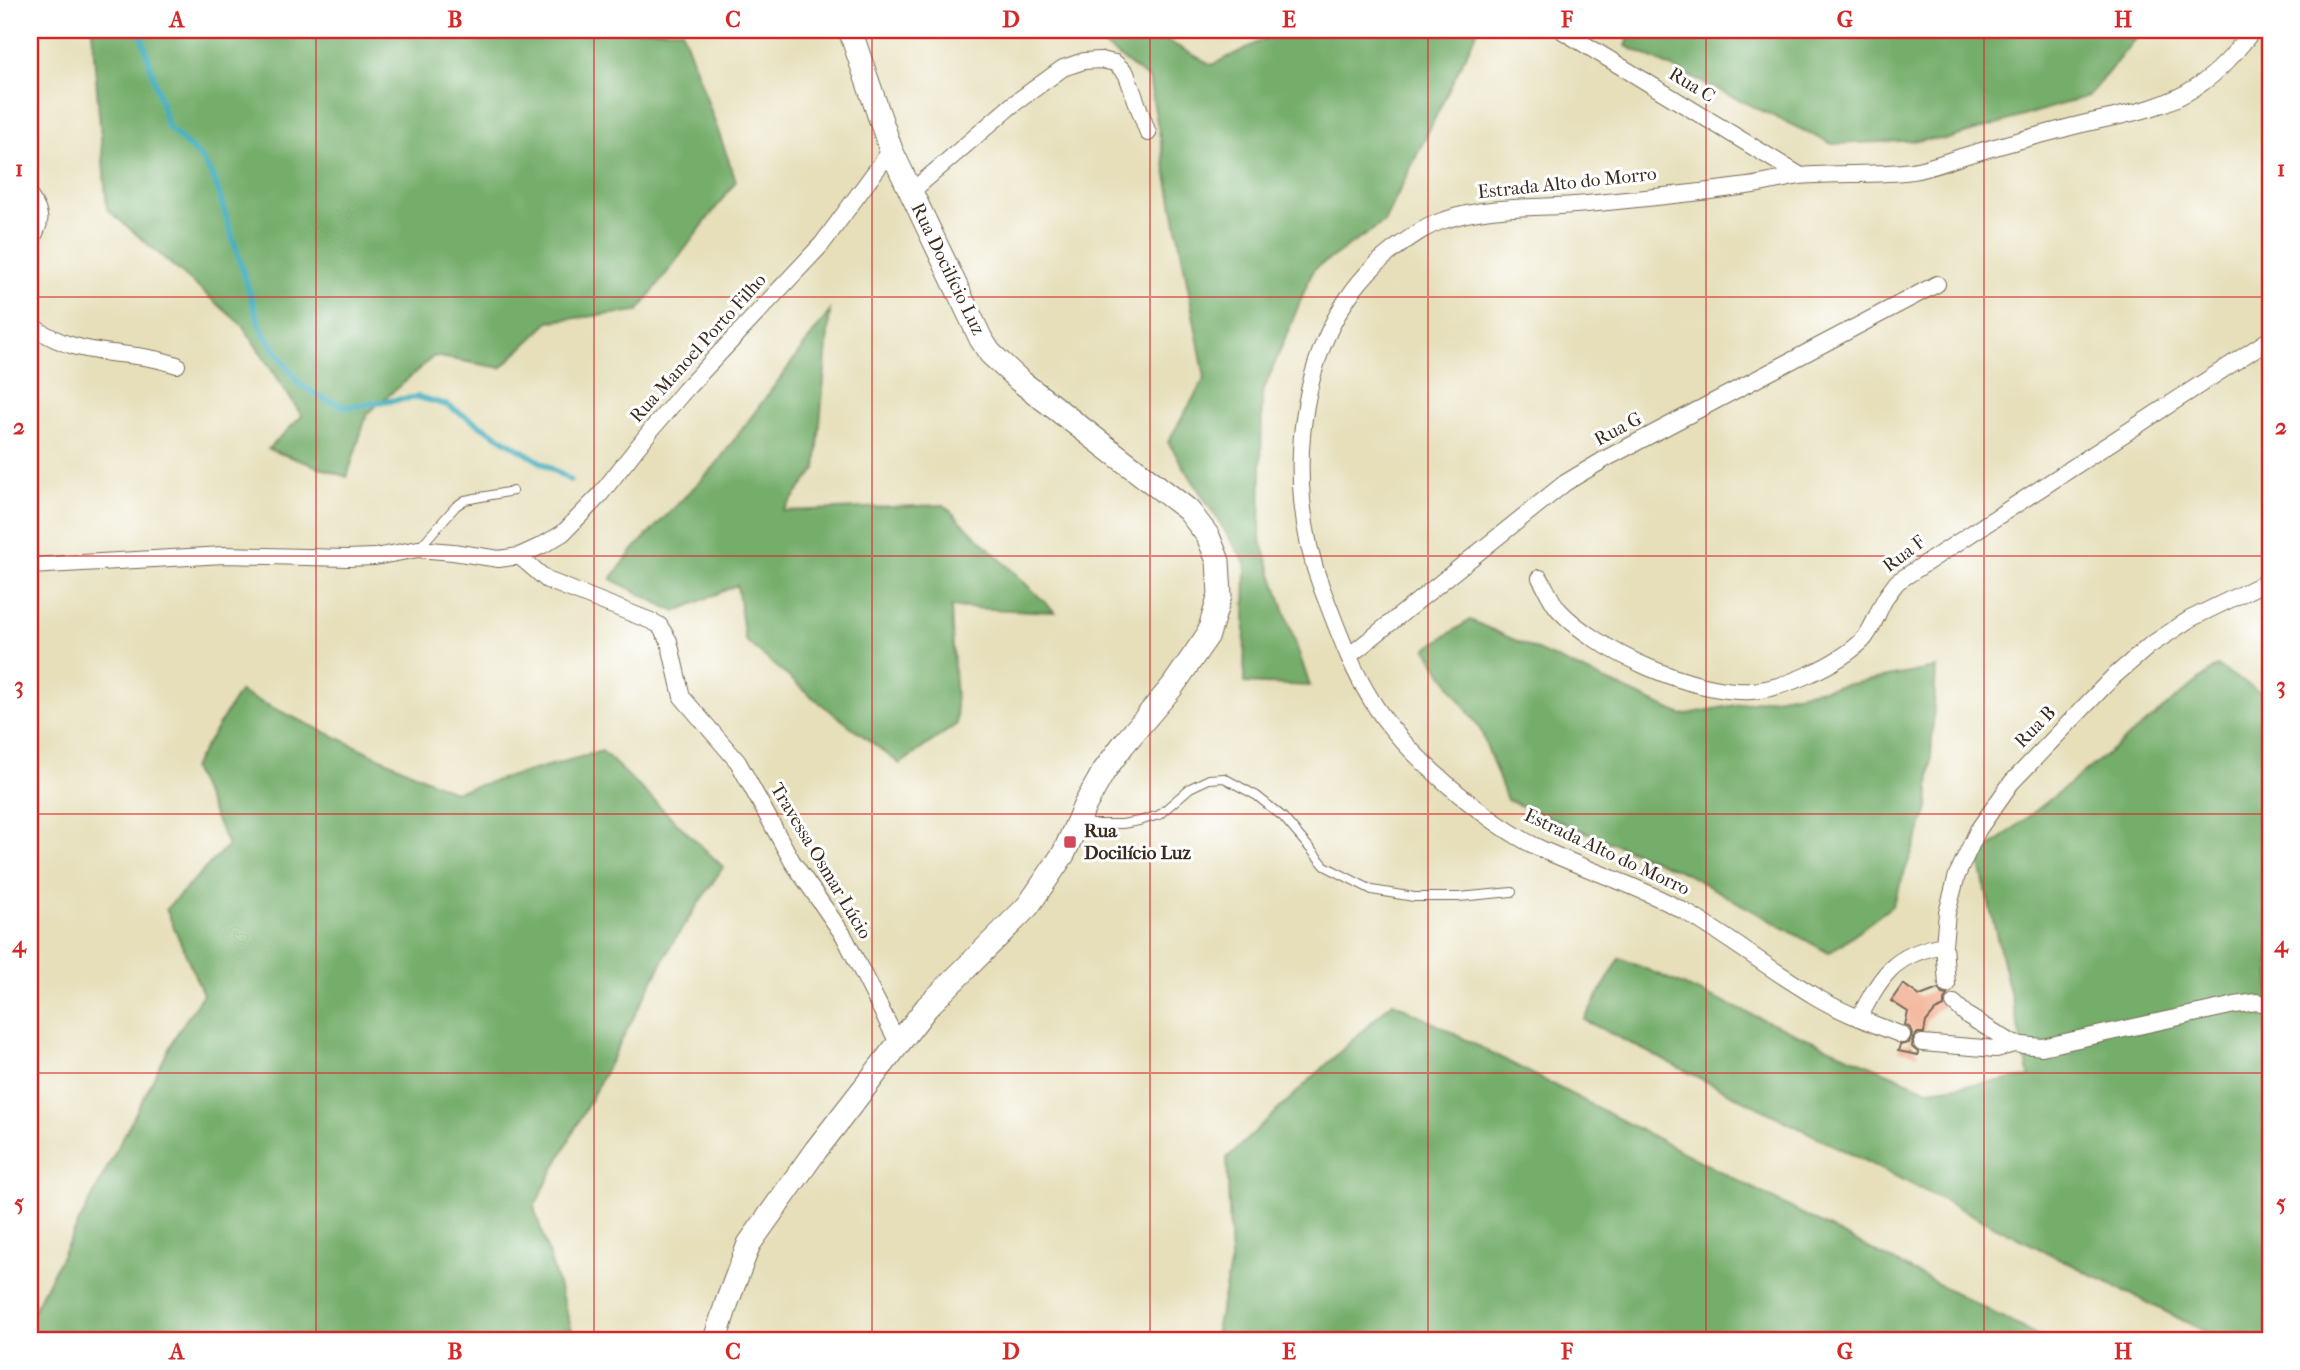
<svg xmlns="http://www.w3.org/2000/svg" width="2300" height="1370" font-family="'IM FELL French Canon',serif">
	<rect width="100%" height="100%" fill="#fff"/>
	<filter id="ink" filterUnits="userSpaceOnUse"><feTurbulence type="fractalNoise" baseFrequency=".0143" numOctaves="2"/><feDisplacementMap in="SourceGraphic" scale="14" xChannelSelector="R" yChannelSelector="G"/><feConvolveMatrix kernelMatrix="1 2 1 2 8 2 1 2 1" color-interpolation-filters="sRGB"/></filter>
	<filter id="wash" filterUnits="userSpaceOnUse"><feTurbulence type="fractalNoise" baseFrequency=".00686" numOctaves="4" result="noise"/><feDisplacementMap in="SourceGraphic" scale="28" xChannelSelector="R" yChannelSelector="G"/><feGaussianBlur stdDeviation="1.57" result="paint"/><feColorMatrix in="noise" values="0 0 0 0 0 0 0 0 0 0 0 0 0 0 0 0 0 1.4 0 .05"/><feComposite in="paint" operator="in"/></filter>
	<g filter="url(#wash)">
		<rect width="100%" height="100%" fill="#e6dfba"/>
		<!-- forest -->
		<path fill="#75ad6b" stroke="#586c44" stroke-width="2" d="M 92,30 L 682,30 L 736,181 L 638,311 L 550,321 L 501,368 L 434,356 L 367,414 L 347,477 L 268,449 L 302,416 L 243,326 L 107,209 Z
			M 994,30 L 1147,30 L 1212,65 L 1283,30 L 1478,30 L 1384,222 L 1313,270 L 1262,394 L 1260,538 L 1310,686 L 1244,683 L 1246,564 L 1168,442 L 1205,378 L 1149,79 L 1105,46 Z
			M 1632,30 L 2142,30 L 2089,96 L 1948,139 L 1832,144 L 1626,46 Z
			M 830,311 L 816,469 L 783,511 L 944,505 L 1055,612 L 951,607 L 957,724 L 900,764 L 811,696 L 745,640 L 737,585 L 675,612 L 611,579 L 634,549 L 714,467 Z
			M 1470,620 L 1682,715 L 1936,668 L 1928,809 L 1892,906 L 1829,953 L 1683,872 L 1507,800 L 1481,731 L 1426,649 Z
			M 2217,666 L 2270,698 L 2270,1340 L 2222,1340 L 1584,1020 L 1620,958 L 1928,1090 L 2030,1077 L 1978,857 Z
			M 239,692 L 454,792 L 602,751 L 723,867 L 673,942 L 534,1207 L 575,1340 L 30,1340 L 30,1317 L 176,1035 L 203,994 L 166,909 L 228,845 L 192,768 Z
			M 1393,1002 L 2046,1340 L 1214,1340 L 1231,1261 L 1227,1158 Z"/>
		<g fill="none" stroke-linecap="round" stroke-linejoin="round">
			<!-- stream -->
			<path stroke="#3dacbb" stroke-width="6" d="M 140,30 L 168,127 L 203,160 L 215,181 L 261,329 L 299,384 L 324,399 L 347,407 L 418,397 L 447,405 L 570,480"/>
		</g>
		<g id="blocks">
			<!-- building -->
			<path fill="#f09f7c" d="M 1903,984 L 1920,996 L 1938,989 L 1942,994 L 1947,995 L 1944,1001 L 1944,1007 L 1935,1011 L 1926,1022 L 1924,1033 L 1918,1033 L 1913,1038 L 1912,1047 L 1919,1053 L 1918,1055 L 1898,1051 L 1900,1045 L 1909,1043 L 1912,1034 L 1910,1028 L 1905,1025 L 1908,1012 L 1891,1001 Z"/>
		</g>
	</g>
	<g filter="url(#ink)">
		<use href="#blocks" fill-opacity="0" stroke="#776955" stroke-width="2"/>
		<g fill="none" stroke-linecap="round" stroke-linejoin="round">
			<defs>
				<path id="lane" d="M 419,548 L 456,506 L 465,500 L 513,491
					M 1080,824 L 1122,824 L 1139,821 L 1159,815 L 1190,788 L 1209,779 L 1224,778 L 1257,796 L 1283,817 L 1325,866 L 1372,890 L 1414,897 L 1459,897 L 1512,892"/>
				<path id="street" d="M 1561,30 L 1801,176
					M 911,192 L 1012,105 L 1063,68 L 1084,61 L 1101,60 L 1115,63 L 1126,73 L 1148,133
					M 30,197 C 44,217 41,222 30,243
					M 30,325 C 44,334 58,342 74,346 C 108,356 144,353 177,365
					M 519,556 L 547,580 L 651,621 L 659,625 L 669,641 L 682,697 L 738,762 L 792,861 L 844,936 L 898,1043
					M 30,566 L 224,555 L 347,558 L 375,557 L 418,549 L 453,552 L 499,559 L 519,556 L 541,546 L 563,533 L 599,496 L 651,430 L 685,390 L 822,244 L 891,150
					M 1540,578 C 1546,588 1551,601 1559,610 C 1597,651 1695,695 1752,691 C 1784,689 1838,664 1862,641 C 1873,630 1877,612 1885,599 C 1888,593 1893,588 1897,582 L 2270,339
					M 1349,656 L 1565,483 L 1605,459 L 1937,284
					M 1947,985 L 1944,945 L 1947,913 L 1957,875 L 1978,830 L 2011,783 L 2112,678 L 2149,646 L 2190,619 L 2270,580
					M 1954,1003 L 1968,1016 L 2014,1044
					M 1859,1018 C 1882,975 1893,954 1944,945
					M 1902,1035 C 1873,1024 1844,1013 1818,998 C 1773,972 1733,940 1689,914 C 1642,887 1589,871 1539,848 C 1485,822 1403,752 1372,701 C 1350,666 1337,627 1322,589 C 1281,482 1296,323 1393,250 C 1410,238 1425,226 1445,220 C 1492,204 1539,209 1587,204 C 1638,199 1689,194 1740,187 C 1760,185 1780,179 1800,176 C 1837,172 1875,176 1912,171 C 1932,168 1952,159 1971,154 C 2004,144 2037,136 2070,127 C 2112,116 2159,112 2196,87 C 2220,72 2236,52 2253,30
					M 1922,1043 L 1996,1049 L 2014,1044 L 2042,1047 L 2235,1005 L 2257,1002 L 2270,1005"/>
				<path id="secondary" d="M 715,1340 L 727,1302 L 749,1244 L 816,1150 L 927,1007 L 1028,906 L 1064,853 L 1085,805 L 1104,771 L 1123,745 L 1172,687 L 1208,635 L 1220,595 L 1218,561 L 1208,536 L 1188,510 L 1020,381 L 990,353 L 981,339 L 891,150 L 850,30"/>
			</defs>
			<!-- lane casing -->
			<use href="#lane" stroke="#776955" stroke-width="10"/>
			<!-- street casing -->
			<use href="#street" stroke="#776955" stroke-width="18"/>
			<!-- secondary casing -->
			<use href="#secondary" stroke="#776955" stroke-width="25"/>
			<!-- lane -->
			<use href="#lane" stroke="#fff" stroke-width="8"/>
			<!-- street -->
			<use href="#street" stroke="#fff" stroke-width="16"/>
			<!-- secondary -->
			<use href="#secondary" stroke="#fff" stroke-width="23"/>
		</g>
	</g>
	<!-- grid -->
	<path fill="none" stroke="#d62828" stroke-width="2" stroke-opacity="0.55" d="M 316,30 L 316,1340M 594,30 L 594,1340M 872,30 L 872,1340M 1150,30 L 1150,1340M 1428,30 L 1428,1340M 1706,30 L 1706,1340M 1984,30 L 1984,1340M 30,297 L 2270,297M 30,556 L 2270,556M 30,814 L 2270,814M 30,1073 L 2270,1073"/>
	<!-- markers -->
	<rect fill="#d1495b" stroke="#fff" stroke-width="2.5" x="1063" y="835" width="14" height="14" rx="3.5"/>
	<g text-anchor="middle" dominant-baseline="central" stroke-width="6" stroke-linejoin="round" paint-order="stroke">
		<!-- street labels -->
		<g font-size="19" fill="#3b2a1e" stroke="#fff">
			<text transform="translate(1692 85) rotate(31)">Rua C</text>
			<text transform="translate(1567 183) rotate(-6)">Estrada Alto do Morro</text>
			<text transform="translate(948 269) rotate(64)">Rua Docilício Luz</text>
			<text transform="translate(698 348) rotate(-48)">Rua Manoel Porto Filho</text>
			<text transform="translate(1618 429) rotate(-28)">Rua G</text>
			<text transform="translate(1904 554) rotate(-37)">Rua F</text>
			<text transform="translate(2035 727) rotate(-46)">Rua B</text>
			<text transform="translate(1607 852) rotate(25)">Estrada Alto do Morro</text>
			<text transform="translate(821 861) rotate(59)">Travessa Osmar Lúcio</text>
		</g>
		<!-- poi labels -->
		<g font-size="19" font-weight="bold" fill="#3b2a1e" stroke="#fff" text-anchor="start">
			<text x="1084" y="831">Rua<tspan x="1084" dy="22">Docilício Luz</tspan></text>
		</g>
	</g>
	<!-- margin -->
	<rect width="2300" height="1370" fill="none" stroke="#fff" stroke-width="77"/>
	<rect x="38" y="38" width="2224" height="1294" fill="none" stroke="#d62828" stroke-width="2.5"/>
	<g font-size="23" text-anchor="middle" font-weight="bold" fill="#d62828">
		<text x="177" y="27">A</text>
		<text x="455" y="27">B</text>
		<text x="733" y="27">C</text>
		<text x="1011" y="27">D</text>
		<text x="1289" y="27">E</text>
		<text x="1567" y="27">F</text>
		<text x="1845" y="27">G</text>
		<text x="2123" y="27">H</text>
		<text x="19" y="176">1</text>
		<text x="2281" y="176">1</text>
		<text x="19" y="434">2</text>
		<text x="2281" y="434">2</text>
		<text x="19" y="693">3</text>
		<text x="2281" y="693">3</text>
		<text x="19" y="952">4</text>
		<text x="2281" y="952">4</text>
		<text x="19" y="1210">5</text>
		<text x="2281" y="1210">5</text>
		<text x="177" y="1359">A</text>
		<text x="455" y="1359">B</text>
		<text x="733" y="1359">C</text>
		<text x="1011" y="1359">D</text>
		<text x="1289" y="1359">E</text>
		<text x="1567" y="1359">F</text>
		<text x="1845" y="1359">G</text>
		<text x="2123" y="1359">H</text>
	</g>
</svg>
